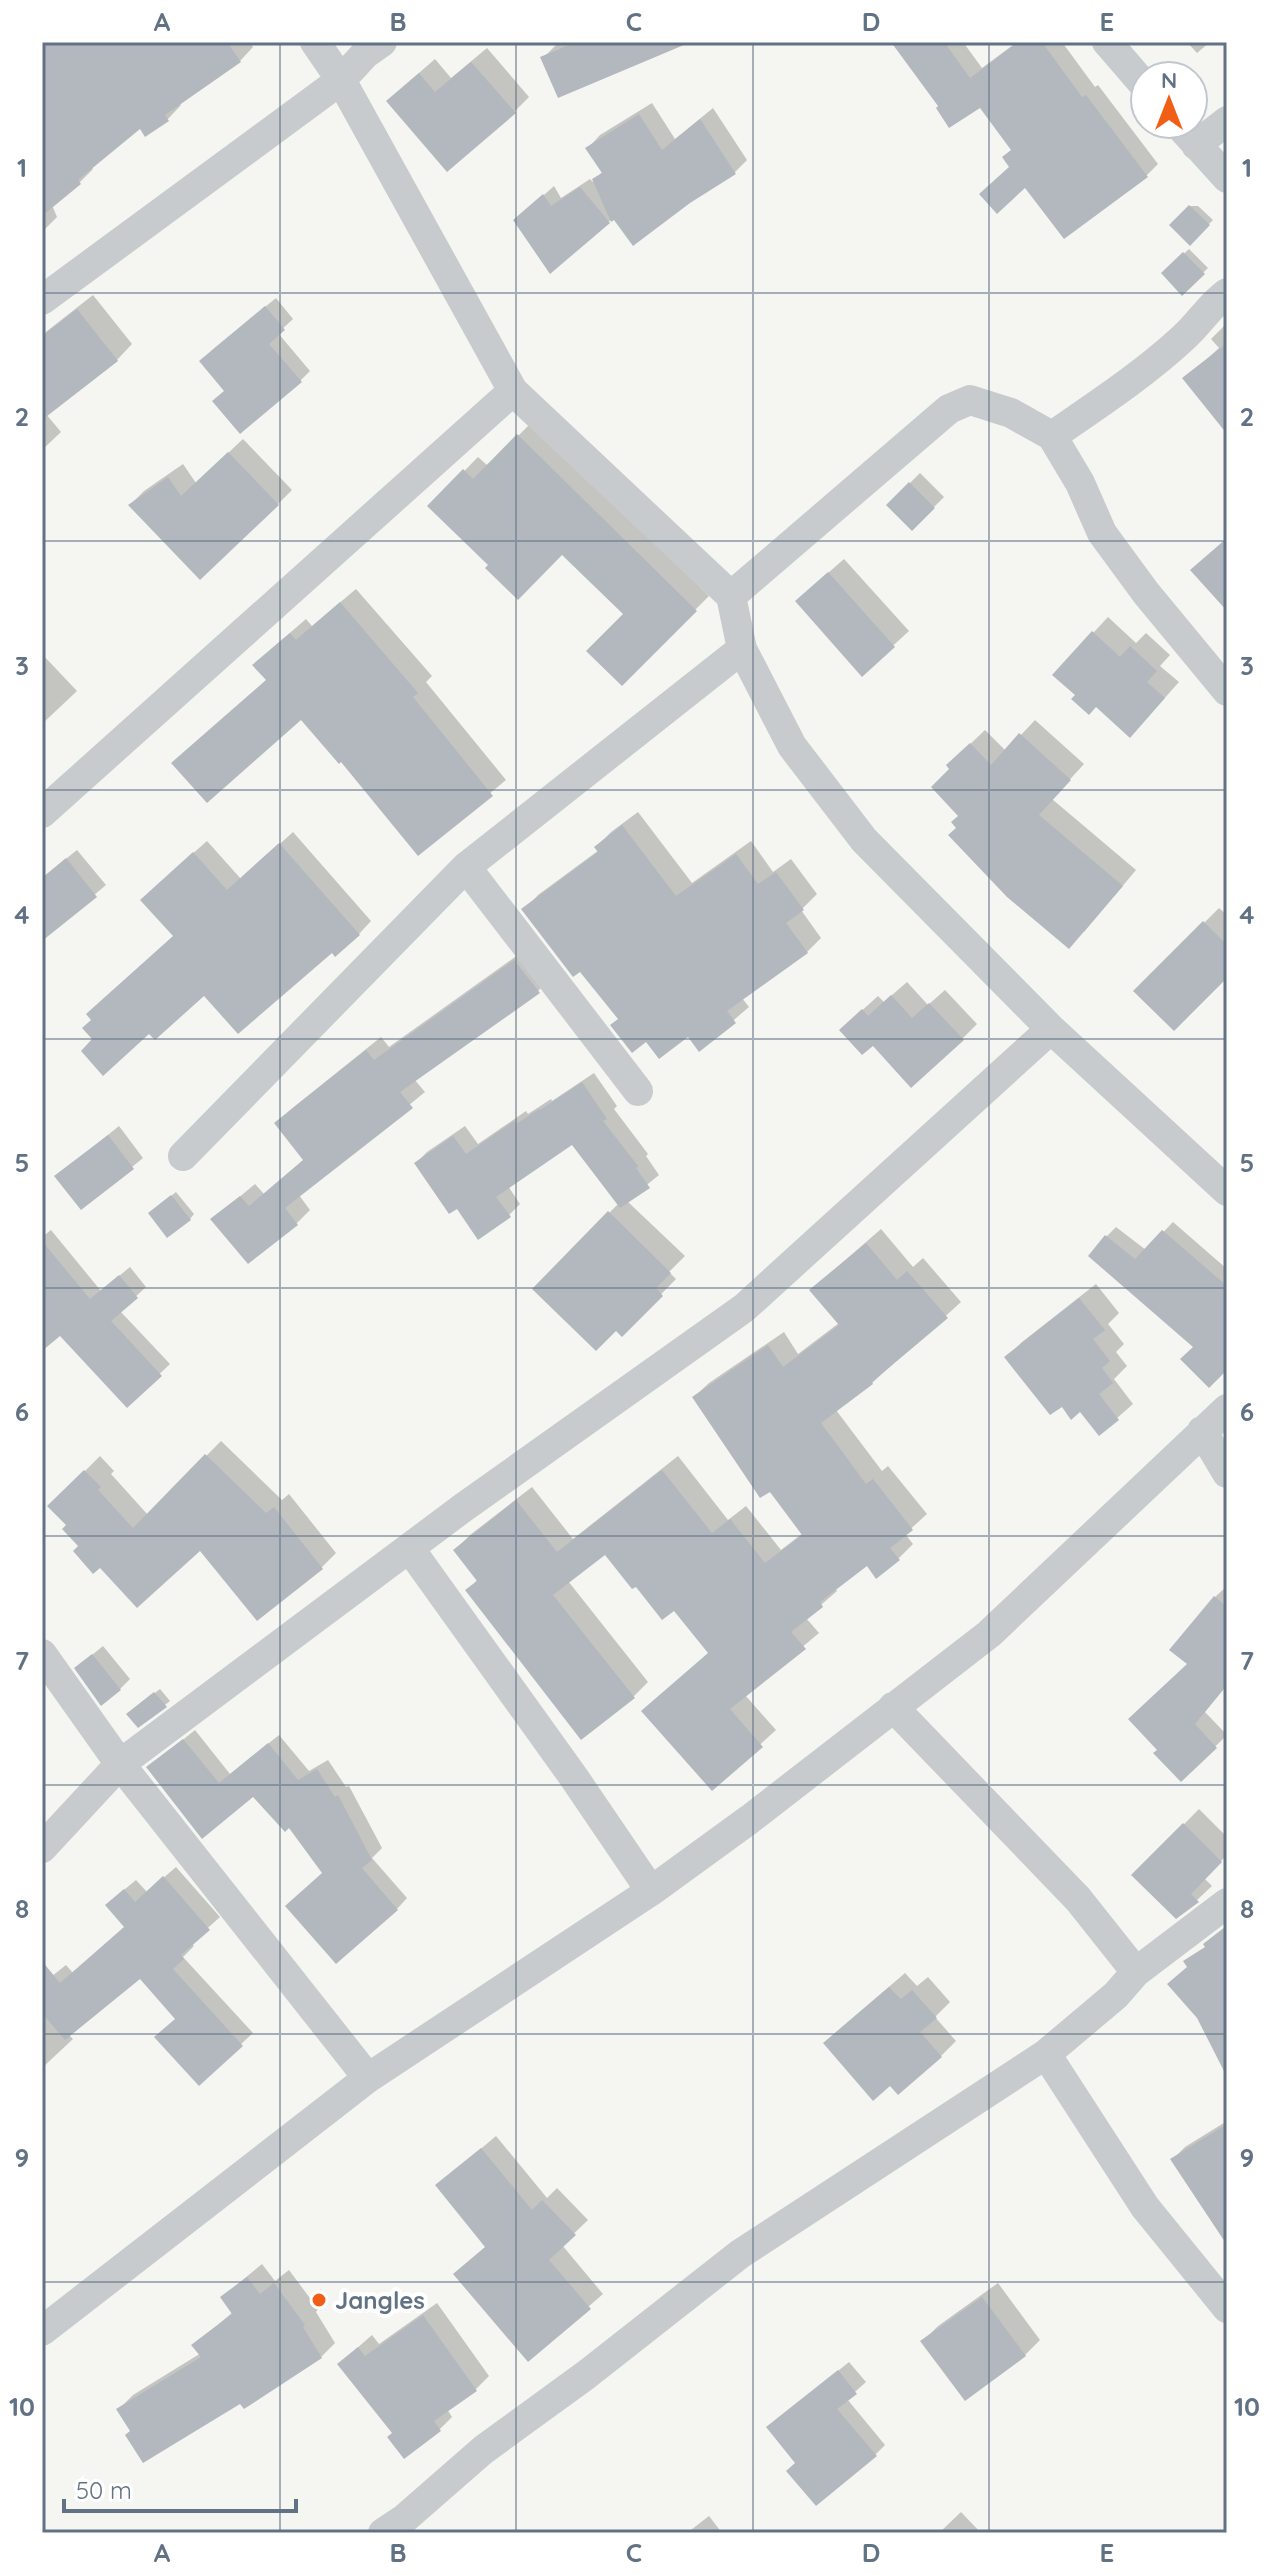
<svg xmlns="http://www.w3.org/2000/svg" width="1269" height="2575" font-family="Quicksand,sans-serif">
	<rect width="100%" height="100%" fill="#f5f6f2"/>
	<!-- shadow -->
	<path fill="#0003" d="M 58,42 L 250,42 L 253,47 L 240,61 L 179,103 L 181,105 L 168,119 L 140,126 L 91,166 L 93,169 L 80,182 L 52,205 L 57,217 L 42,232 L 42,55 Z
		M 559,42 L 671,42 L 543,58 Z
		M 894,42 L 963,42 L 982,68 L 1017,42 L 1062,42 L 1095,87 L 1098,85 L 1158,164 L 1146,176 L 1011,166 L 1013,149 L 980,106 L 941,106 Z
		M 1187,42 L 1210,42 L 1197,53 Z
		M 487,48 L 529,97 L 514,112 L 404,86 L 435,59 L 451,78 Z
		M 652,103 L 675,139 L 713,108 L 747,160 L 734,173 L 614,217 L 550,271 L 526,211 L 554,186 L 561,198 L 590,179 L 593,182 L 603,171 L 588,148 L 600,135 Z
		M 1191,206 L 1198,206 L 1213,220 L 1190,243 L 1172,225 Z
		M 1189,249 L 1208,268 L 1182,293 L 1163,273 Z
		M 93,295 L 132,344 L 117,360 L 46,414 L 61,432 L 42,450 L 42,335 Z
		M 276,298 L 293,319 L 278,333 L 310,371 L 300,381 L 226,390 L 211,351 Z
		M 1227,323 L 1227,431 L 1185,379 L 1219,348 L 1211,339 Z
		M 532,422 L 709,596 L 622,683 L 626,614 L 563,553 L 491,565 L 430,506 L 478,457 L 488,466 Z
		M 243,439 L 292,490 L 278,504 L 130,505 L 144,491 L 183,464 L 196,483 Z
		M 920,473 L 944,497 L 912,529 L 888,505 Z
		M 844,559 L 909,631 L 862,674 L 812,587 Z
		M 356,589 L 432,676 L 426,682 L 506,780 L 418,853 L 341,759 L 270,650 L 306,619 L 312,626 Z
		M 1108,617 L 1136,643 L 1146,633 L 1170,655 L 1160,666 L 1179,682 L 1145,720 L 1096,705 L 1078,695 L 1055,674 Z
		M 42,654 L 77,691 L 42,724 Z
		M 1035,720 L 1084,764 L 1052,799 L 1136,870 L 1084,932 L 958,827 L 961,816 L 952,769 L 963,751 L 985,730 L 1006,751 Z
		M 638,812 L 692,883 L 751,841 L 773,872 L 791,859 L 817,894 L 801,910 L 821,938 L 807,952 L 742,998 L 749,1007 L 700,1049 L 688,1034 L 647,1039 L 620,1019 L 580,969 L 524,910 L 538,895 L 599,850 L 596,847 L 611,832 Z
		M 293,832 L 371,921 L 359,934 L 335,954 L 332,950 L 175,936 L 155,887 L 207,841 L 241,879 Z
		M 77,850 L 106,885 L 42,939 L 42,878 Z
		M 1219,908 L 1227,915 L 1227,975 L 1136,991 Z
		M 529,947 L 552,977 L 538,991 L 414,1079 L 425,1092 L 299,1195 L 310,1210 L 296,1224 L 213,1219 L 255,1184 L 264,1194 L 305,1159 L 276,1124 L 290,1110 L 381,1037 L 389,1047 Z
		M 907,982 L 928,1005 L 945,990 L 977,1024 L 962,1039 L 857,1015 L 878,996 L 884,1002 Z
		M 594,1073 L 617,1106 L 614,1109 L 648,1154 L 646,1156 L 659,1175 L 627,1201 L 685,1256 L 669,1272 L 676,1279 L 622,1334 L 616,1328 L 534,1289 L 619,1203 L 572,1142 L 508,1186 L 520,1204 L 509,1215 L 458,1206 L 416,1163 L 427,1152 L 465,1126 L 478,1144 L 526,1111 L 528,1114 L 551,1099 L 552,1101 Z
		M 119,1126 L 143,1158 L 82,1208 L 57,1176 Z
		M 176,1192 L 194,1214 L 190,1219 L 155,1209 Z
		M 1173,1222 L 1227,1269 L 1227,1367 L 1195,1347 L 1106,1237 L 1116,1227 L 1146,1250 Z
		M 881,1229 L 913,1267 L 923,1258 L 961,1302 L 872,1383 L 836,1410 L 882,1471 L 888,1466 L 927,1514 L 905,1534 L 913,1544 L 899,1558 L 867,1564 L 835,1588 L 837,1591 L 806,1618 L 819,1633 L 745,1695 L 776,1730 L 712,1788 L 709,1652 L 674,1608 L 636,1584 L 605,1552 L 568,1581 L 648,1682 L 633,1697 L 468,1590 L 478,1579 L 455,1550 L 470,1535 L 532,1487 L 573,1539 L 678,1456 L 728,1520 L 746,1506 L 781,1550 L 803,1533 L 694,1397 L 709,1383 L 784,1332 L 798,1354 L 839,1323 L 827,1276 Z
		M 51,1230 L 101,1291 L 130,1267 L 146,1287 L 120,1311 L 170,1364 L 127,1405 L 60,1334 L 42,1332 L 42,1237 Z
		M 1096,1284 L 1119,1313 L 1108,1324 L 1124,1344 L 1116,1352 L 1127,1366 L 1114,1379 L 1133,1404 L 1100,1433 L 1081,1410 L 1062,1404 L 1007,1357 L 1022,1342 Z
		M 221,1441 L 282,1500 L 289,1494 L 336,1553 L 321,1568 L 201,1548 L 81,1546 L 69,1524 L 50,1506 L 100,1456 L 114,1471 L 111,1474 L 148,1515 Z
		M 1227,1586 L 1227,1685 L 1205,1712 L 1227,1735 L 1181,1780 L 1189,1664 L 1215,1597 Z
		M 103,1646 L 130,1679 L 120,1689 L 87,1659 Z
		M 160,1689 L 170,1701 L 165,1705 L 133,1710 Z
		M 195,1730 L 230,1774 L 279,1735 L 309,1771 L 328,1760 L 346,1787 L 349,1786 L 382,1848 L 372,1858 L 407,1898 L 397,1909 L 324,1872 L 289,1825 L 253,1795 L 148,1768 Z
		M 1199,1809 L 1227,1837 L 1227,1855 L 1204,1878 L 1212,1886 L 1197,1900 L 1134,1875 Z
		M 176,1867 L 220,1917 L 191,1943 L 194,1946 L 183,1957 L 253,2033 L 199,2083 L 177,2018 L 140,1977 L 69,2035 L 73,2039 L 42,2068 L 42,1984 L 66,1965 L 73,1973 L 126,1926 L 119,1894 L 136,1880 L 147,1892 Z
		M 905,1973 L 917,1986 L 928,1977 L 950,2002 L 935,2017 L 956,2041 L 941,2056 L 841,2028 Z
		M 1227,2121 L 1227,2241 L 1172,2160 L 1185,2147 Z
		M 496,2136 L 547,2198 L 557,2188 L 588,2220 L 562,2245 L 603,2294 L 528,2359 L 455,2274 L 487,2246 L 438,2185 Z
		M 262,2264 L 275,2281 L 289,2270 L 318,2309 L 316,2312 L 335,2343 L 321,2357 L 241,2401 L 132,2430 L 119,2409 L 133,2395 L 201,2353 L 194,2345 L 233,2312 L 222,2297 Z
		M 998,2283 L 1040,2340 L 1025,2355 L 923,2341 L 938,2326 Z
		M 437,2303 L 489,2376 L 476,2389 L 447,2409 L 452,2417 L 439,2430 L 394,2433 L 339,2364 L 372,2335 L 379,2344 Z
		M 849,2362 L 866,2382 L 847,2399 L 885,2445 L 875,2455 L 797,2463 L 768,2427 Z
		M 961,2512 L 981,2533 L 939,2533 Z
		M 709,2516 L 722,2533 L 687,2533 Z"/>
	<!-- building -->
	<path fill="#b2b8be" d="M 42,42 L 227,42 L 241,62 L 165,115 L 169,121 L 145,137 L 140,129 L 78,180 L 81,184 L 42,216 Z
		M 576,42 L 691,42 L 558,98 L 540,57 Z
		M 891,42 L 944,42 L 970,78 L 1018,42 L 1042,42 L 1082,97 L 1086,95 L 1148,177 L 1064,239 L 1025,188 L 997,214 L 979,194 L 1009,167 L 1002,157 L 1011,150 L 980,108 L 949,128 L 936,108 L 938,106 Z
		M 471,62 L 516,113 L 447,172 L 386,101 L 419,73 L 435,92 Z
		M 639,114 L 662,150 L 700,119 L 736,174 L 690,203 L 633,246 L 614,220 L 611,222 L 592,179 L 602,173 L 585,148 Z
		M 580,187 L 610,223 L 550,274 L 513,220 L 543,194 L 551,206 Z
		M 1189,205 L 1210,225 L 1190,246 L 1169,225 Z
		M 1183,252 L 1205,274 L 1182,296 L 1161,273 Z
		M 265,306 L 285,330 L 269,344 L 302,382 L 240,434 L 212,401 L 224,391 L 199,361 Z
		M 77,309 L 118,361 L 42,420 L 42,336 Z
		M 1227,343 L 1227,434 L 1182,378 Z
		M 517,434 L 697,611 L 622,686 L 586,651 L 623,614 L 562,555 L 518,600 L 485,568 L 488,565 L 427,506 L 463,469 L 473,479 Z
		M 228,452 L 279,505 L 200,580 L 128,505 L 168,477 L 181,496 Z
		M 909,482 L 935,508 L 912,531 L 886,505 Z
		M 1227,538 L 1227,611 L 1190,570 Z
		M 828,572 L 895,647 L 862,677 L 795,601 Z
		M 340,602 L 418,693 L 413,697 L 493,796 L 418,856 L 341,762 L 339,764 L 301,720 L 207,803 L 171,763 L 266,680 L 252,665 L 290,633 L 296,640 Z
		M 1092,631 L 1120,657 L 1130,646 L 1157,671 L 1147,682 L 1165,698 L 1130,738 L 1096,707 L 1089,715 L 1071,699 L 1075,695 L 1052,675 Z
		M 1019,733 L 1071,780 L 1039,815 L 1123,886 L 1069,949 L 1007,897 L 948,835 L 956,828 L 951,822 L 958,816 L 931,787 L 949,769 L 946,765 L 970,743 L 991,765 Z
		M 622,825 L 676,896 L 736,854 L 758,884 L 776,872 L 804,910 L 786,923 L 808,953 L 727,1011 L 736,1023 L 699,1052 L 688,1037 L 659,1059 L 646,1042 L 632,1053 L 610,1025 L 618,1019 L 580,972 L 573,977 L 521,909 L 598,852 L 594,847 Z
		M 279,843 L 360,935 L 335,957 L 332,953 L 238,1034 L 204,996 L 155,1040 L 149,1034 L 103,1076 L 81,1051 L 92,1039 L 82,1028 L 91,1020 L 86,1014 L 173,936 L 140,900 L 193,852 L 227,890 Z
		M 66,858 L 97,897 L 42,941 L 42,878 Z
		M 1203,921 L 1227,945 L 1227,978 L 1174,1031 L 1133,991 Z
		M 514,960 L 540,993 L 400,1092 L 413,1108 L 285,1208 L 298,1225 L 248,1264 L 210,1219 L 240,1196 L 249,1206 L 303,1160 L 274,1123 L 366,1050 L 374,1060 Z
		M 891,995 L 912,1018 L 929,1003 L 964,1040 L 911,1088 L 873,1046 L 862,1055 L 839,1030 L 862,1009 L 868,1016 Z
		M 582,1082 L 607,1119 L 603,1121 L 638,1166 L 636,1168 L 650,1188 L 620,1208 L 572,1145 L 496,1197 L 511,1217 L 478,1240 L 457,1209 L 449,1214 L 414,1163 L 453,1136 L 466,1154 L 514,1121 L 516,1124 L 539,1109 L 540,1110 Z
		M 108,1135 L 134,1169 L 81,1210 L 54,1176 Z
		M 171,1195 L 191,1220 L 167,1238 L 148,1213 Z
		M 608,1211 L 671,1273 L 656,1288 L 663,1296 L 622,1337 L 616,1331 L 596,1351 L 532,1289 Z
		M 1162,1230 L 1227,1286 L 1227,1370 L 1209,1388 L 1180,1359 L 1193,1347 L 1088,1256 L 1105,1235 L 1135,1259 Z
		M 42,1241 L 90,1299 L 119,1275 L 138,1298 L 111,1321 L 162,1376 L 127,1408 L 60,1336 L 42,1351 Z
		M 866,1243 L 897,1280 L 907,1271 L 948,1318 L 872,1382 L 873,1384 L 821,1423 L 866,1484 L 873,1479 L 913,1530 L 890,1548 L 900,1560 L 876,1579 L 867,1566 L 820,1602 L 823,1607 L 791,1632 L 806,1649 L 730,1709 L 763,1747 L 712,1791 L 641,1711 L 708,1653 L 674,1611 L 662,1620 L 636,1587 L 632,1589 L 605,1555 L 553,1595 L 635,1698 L 581,1740 L 465,1590 L 477,1581 L 453,1550 L 516,1500 L 557,1552 L 662,1470 L 712,1533 L 730,1519 L 765,1563 L 802,1535 L 770,1492 L 760,1498 L 692,1397 L 768,1345 L 783,1367 L 839,1325 L 809,1290 Z
		M 1079,1298 L 1105,1330 L 1093,1339 L 1110,1361 L 1102,1368 L 1113,1383 L 1099,1394 L 1119,1420 L 1099,1436 L 1080,1412 L 1071,1420 L 1062,1407 L 1050,1415 L 1004,1357 Z
		M 205,1454 L 266,1513 L 274,1507 L 323,1569 L 257,1621 L 200,1551 L 137,1608 L 100,1568 L 93,1574 L 73,1551 L 78,1546 L 62,1529 L 66,1525 L 47,1506 L 84,1470 L 101,1487 L 98,1490 L 133,1528 Z
		M 1214,1596 L 1227,1607 L 1227,1685 L 1195,1724 L 1217,1748 L 1181,1782 L 1153,1753 L 1157,1750 L 1128,1719 L 1187,1664 L 1169,1650 Z
		M 92,1654 L 121,1690 L 101,1706 L 74,1668 Z
		M 154,1692 L 167,1707 L 138,1728 L 126,1714 Z
		M 183,1739 L 219,1783 L 268,1743 L 298,1780 L 317,1769 L 335,1797 L 338,1795 L 372,1860 L 362,1868 L 398,1910 L 336,1964 L 285,1906 L 322,1873 L 289,1828 L 285,1832 L 253,1797 L 202,1839 L 146,1767 Z
		M 1183,1823 L 1222,1862 L 1191,1894 L 1199,1902 L 1176,1919 L 1131,1875 Z
		M 163,1876 L 210,1930 L 181,1955 L 184,1959 L 173,1969 L 243,2046 L 199,2086 L 154,2037 L 175,2019 L 140,1979 L 65,2040 L 42,2013 L 42,1961 L 60,1983 L 124,1927 L 105,1905 L 124,1889 L 135,1902 Z
		M 1225,1927 L 1227,1929 L 1227,2077 L 1197,2018 L 1167,1984 L 1187,1967 L 1183,1961 L 1205,1947 L 1203,1944 Z
		M 889,1987 L 901,1999 L 912,1990 L 937,2018 L 920,2032 L 942,2057 L 898,2095 L 890,2086 L 873,2101 L 823,2043 Z
		M 1227,2124 L 1227,2245 L 1170,2159 Z
		M 481,2148 L 532,2210 L 542,2200 L 576,2235 L 549,2260 L 591,2309 L 528,2362 L 453,2274 L 485,2247 L 435,2185 Z
		M 247,2277 L 260,2294 L 274,2283 L 305,2325 L 303,2327 L 322,2358 L 244,2409 L 240,2404 L 143,2463 L 125,2435 L 130,2431 L 116,2409 L 201,2357 L 191,2345 L 232,2314 L 220,2297 Z
		M 982,2297 L 1026,2356 L 965,2401 L 920,2341 Z
		M 423,2315 L 477,2391 L 434,2421 L 441,2431 L 404,2459 L 387,2437 L 392,2433 L 337,2364 L 358,2347 L 365,2356 Z
		M 838,2370 L 857,2394 L 837,2409 L 877,2456 L 816,2506 L 786,2471 L 795,2463 L 766,2427 Z"/>
	<g fill="none" stroke-linecap="round" stroke-linejoin="round">
		<!-- minor -->
		<path stroke="#c8cbce" stroke-width="30" d="M 382,42 L 365,54 L 341,80 L 513,391 L 731,596 L 742,649 L 792,746 L 864,840 L 1051,1029 L 1227,1191
			M 1107,42 L 1145,86
			M 1178,124 L 1227,178
			M 1196,145 L 1227,121
			M 1227,293 C 1210,305 1199,324 1183,338 C 1143,375 1097,405 1052,436 L 1080,483 L 1102,533 L 1146,593 L 1227,691
			M 42,300 L 341,80 L 315,42
			M 731,596 L 949,409 L 970,400 L 1011,413 L 1052,436
			M 42,813 L 513,391
			M 638,1091 L 466,867 L 742,649
			M 183,1156 L 466,867
			M 1202,1431 L 1227,1473
			M 410,1549 L 575,1779 L 651,1891
			M 42,1654 L 120,1764 L 368,2078
			M 42,1848 L 120,1764 L 464,1507 L 744,1308 L 1051,1029
			M 1136,1972 L 1227,1903
			M 1046,2054 L 1145,2207 L 1227,2308
			M 42,2331 L 368,2078 L 651,1891 L 750,1819 L 989,1634 L 1227,1409
			M 383,2533 L 404,2519 L 483,2450 L 586,2375 L 740,2254 L 1046,2054 L 1116,1995 L 1136,1972 L 1078,1899 L 893,1707"/>
	</g>
	<!-- grid -->
	<path fill="none" stroke="#627285" stroke-width="2" stroke-opacity="0.55" d="M 280,42 L 280,2533M 516,42 L 516,2533M 753,42 L 753,2533M 989,42 L 989,2533M 42,293 L 1227,293M 42,541 L 1227,541M 42,790 L 1227,790M 42,1039 L 1227,1039M 42,1288 L 1227,1288M 42,1536 L 1227,1536M 42,1785 L 1227,1785M 42,2034 L 1227,2034M 42,2282 L 1227,2282"/>
	<!-- markers -->
	<circle fill="#f15f16" stroke="#fff" stroke-width="3" cx="319" cy="2300" r="8"/>
	<g text-anchor="middle" dominant-baseline="central" stroke-width="8" stroke-linejoin="round" paint-order="stroke">
		<!-- poi labels -->
		<g font-size="24" font-weight="bold" fill="#627285" stroke="#fff" text-anchor="start">
			<text x="335" y="2300">Jangles</text>
		</g>
	</g>
	<!-- border -->
	<rect width="1269" height="2575" fill="none" stroke="#ffffff" stroke-width="88"/>
	<!-- north arrow -->
	<g transform="translate(1169 100)"><circle r="38" fill="#ffffff" stroke="#c0c7ce" stroke-width="2"/>
	<path d="M0-6L14 30L0 20L-14 30Z" fill="#f15f16"/>
	<text y="-12" font-size="22" font-weight="bold" text-anchor="middle" fill="#627285">N</text>
	</g>
	<!-- scale -->
	<path d="M64 2499v12h232v-12" fill="none" stroke="#627285" stroke-width="4"/>
	<text x="76" y="2499" font-size="24" fill="#627285" stroke="#ffffff" stroke-width="6" paint-order="stroke">50 m</text>
	<rect x="44" y="44" width="1181" height="2487" fill="none" stroke="#627285" stroke-width="3"/>
	<g font-size="26" text-anchor="middle" font-weight="bold" fill="#627285">
		<text x="162" y="31">A</text>
		<text x="398" y="31">B</text>
		<text x="634" y="31">C</text>
		<text x="871" y="31">D</text>
		<text x="1107" y="31">E</text>
		<text x="22" y="177">1</text>
		<text x="1247" y="177">1</text>
		<text x="22" y="426">2</text>
		<text x="1247" y="426">2</text>
		<text x="22" y="675">3</text>
		<text x="1247" y="675">3</text>
		<text x="22" y="924">4</text>
		<text x="1247" y="924">4</text>
		<text x="22" y="1172">5</text>
		<text x="1247" y="1172">5</text>
		<text x="22" y="1421">6</text>
		<text x="1247" y="1421">6</text>
		<text x="22" y="1670">7</text>
		<text x="1247" y="1670">7</text>
		<text x="22" y="1918">8</text>
		<text x="1247" y="1918">8</text>
		<text x="22" y="2167">9</text>
		<text x="1247" y="2167">9</text>
		<text x="22" y="2416">10</text>
		<text x="1247" y="2416">10</text>
		<text x="162" y="2562">A</text>
		<text x="398" y="2562">B</text>
		<text x="634" y="2562">C</text>
		<text x="871" y="2562">D</text>
		<text x="1107" y="2562">E</text>
	</g>
</svg>
